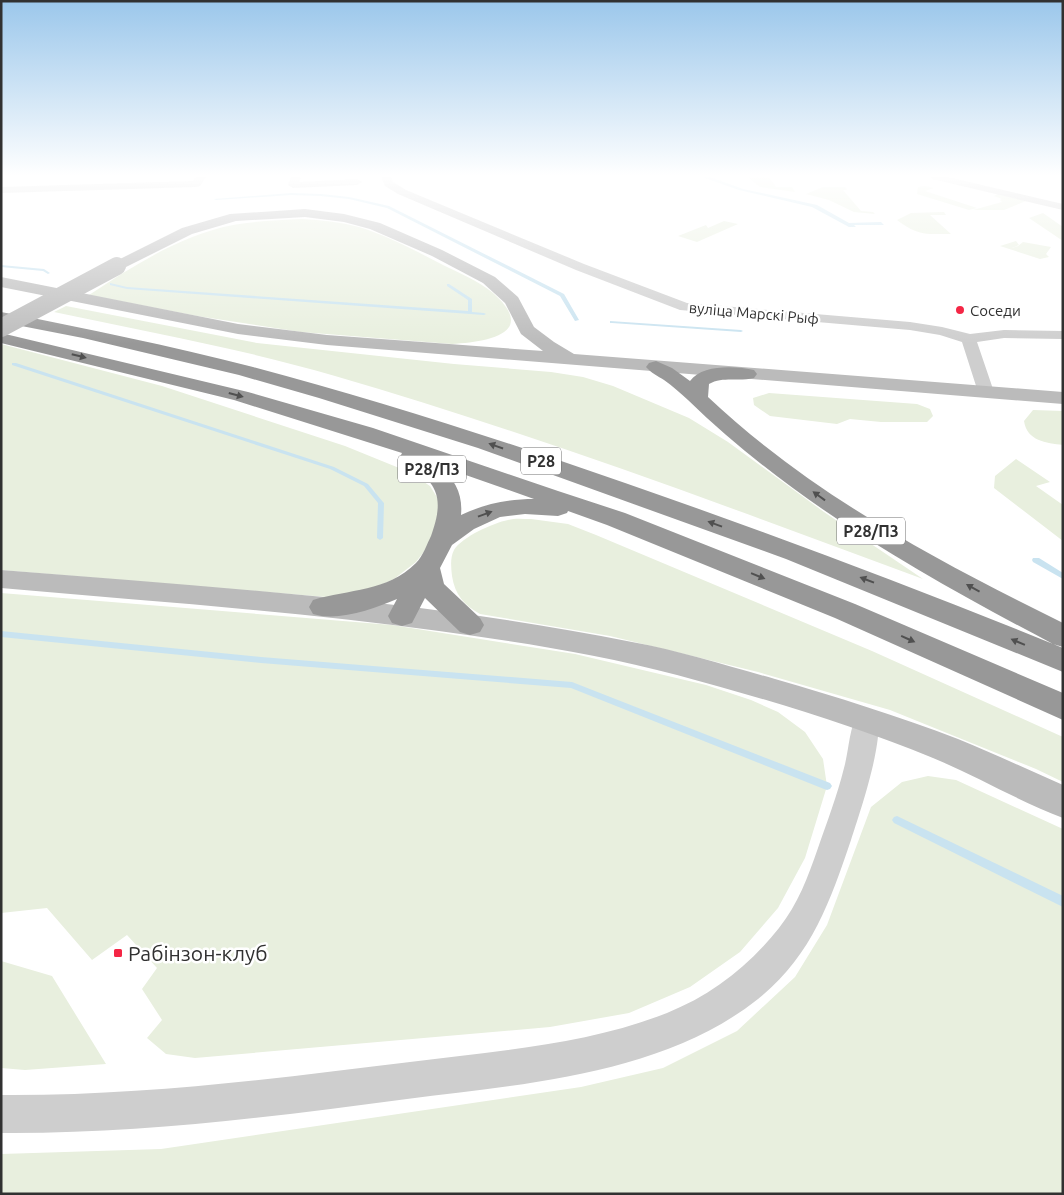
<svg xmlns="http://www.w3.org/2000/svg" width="1064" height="1195" font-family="Ubuntu,sans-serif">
	<rect width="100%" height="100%" fill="#fff"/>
	<!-- green -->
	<path fill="#e8efde" d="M 748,177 L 769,177 L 776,187 L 792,187 L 795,192 L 760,187 Z
		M 925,186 L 934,188 L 925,191 L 977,208 L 969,210 L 917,194 L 918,187 Z
		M 823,187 L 845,187 L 847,190 L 843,190 L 861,211 L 873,212 L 875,214 L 854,212 L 829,200 L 806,194 Z
		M 998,194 L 1026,201 L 1004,210 L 973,210 L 1002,202 L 1000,200 L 1002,199 L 994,196 Z
		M 944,212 L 946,215 L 930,215 L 951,234 C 926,234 918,236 897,220 L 911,213 Z
		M 1043,213 L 1063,227 L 1063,241 L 1029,218 Z
		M 302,219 C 321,220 340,222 359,227 C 388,236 416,251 443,265 C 459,273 479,281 493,293 C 539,334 486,342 452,344 L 301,332 L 197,316 L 89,295 C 133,266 181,235 233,225 C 256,221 279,220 302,219 Z
		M 724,221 L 738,224 L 697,242 L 678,236 L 706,225 L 708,228 Z
		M 1016,241 L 1019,245 L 1012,248 L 1018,246 L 1023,242 L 1051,247 L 1046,254 L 1049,257 L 1040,259 L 1000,246 Z
		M 66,306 L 257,343 L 454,364 L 551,372 L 583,377 L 613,386 L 689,418 L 728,442 L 824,512 L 923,579 C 729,507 534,434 335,376 C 243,349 148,332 54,312 Z
		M 1,344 L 162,386 L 345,446 L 409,472 L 430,486 L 440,502 L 436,536 L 416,562 L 394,579 L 374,588 L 338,598 L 1,570 Z
		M 769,393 L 917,404 L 930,409 L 933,416 L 927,422 L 881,422 L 850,419 L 837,424 L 770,416 L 754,405 L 753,398 Z
		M 1033,410 L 1063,411 L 1063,445 C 1046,443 1027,441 1024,421 Z
		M 1016,459 L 1050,482 L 1036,486 L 1063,505 L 1063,541 L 994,488 L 995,476 Z
		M 531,519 L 568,524 L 596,535 L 872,651 L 1063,737 L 1063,782 L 1036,769 L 890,710 L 758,672 L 610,636 L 480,614 C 464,605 455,595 452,576 C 451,567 450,558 454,550 C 462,537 493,523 508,520 C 515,518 523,519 531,519 Z
		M 1,593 L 392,625 L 575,654 L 706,685 L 751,700 L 778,712 L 805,732 L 823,759 L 827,786 L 805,858 L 778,908 L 740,952 L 690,987 L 629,1013 L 550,1027 L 195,1058 L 166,1054 L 147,1038 L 162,1020 L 142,989 L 157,968 L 127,935 L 92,960 L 47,908 L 1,913 Z
		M 928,776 L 956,780 L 1063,829 L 1063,1194 L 1,1194 L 1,1154 L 161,1149 L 581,1087 L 663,1068 L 737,1031 L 795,977 L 827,925 L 871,807 L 902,782 Z
		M 1,961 L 52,976 L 106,1064 L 25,1070 L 1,1068 Z"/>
	<!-- water -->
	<path fill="#c9e3f0" d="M 702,177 L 710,177 L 743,189 L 817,205 L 849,223 L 881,222 L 884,225 L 854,225 L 856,227 L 849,227 L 812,207 L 739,190 Z"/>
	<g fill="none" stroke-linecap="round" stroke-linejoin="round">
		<!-- stream -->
		<path fill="#c9e3f0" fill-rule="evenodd" d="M 291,193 L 321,194 L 349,197 L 389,206 L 564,294 L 579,320 L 575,321 L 560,296 L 387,208 L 349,199 L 321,196 L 291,195 L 216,200 L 214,199 Z
			M 1,265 L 44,269 L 50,273 L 48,274 L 43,271 L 1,267 Z
			M 110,283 L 127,287 L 468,311 L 468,300 L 447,286 L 447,284 L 449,284 L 472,299 L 472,312 L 484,313 L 486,314 L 484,315 L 127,289 L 110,285 Z
			M 610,321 L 741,330 L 743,331 L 741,332 L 612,323 L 610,323 Z
			M 12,363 L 16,363 L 334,467 L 368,484 L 383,502 L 384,503 L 383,538 L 380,540 L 377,538 L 378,503 L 364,486 L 330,469 L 12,365 Z
			M 1033,558 L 1039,558 L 1063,573 L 1063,579 L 1033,562 L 1032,560 Z
			M 1,631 L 261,657 L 572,682 L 830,783 L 832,786 L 830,789 L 827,790 L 824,789 L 571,688 L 261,663 L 1,637 Z
			M 897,816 L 1063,896 L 1063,907 L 894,823 L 892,820 L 894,817 Z"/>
		<!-- street -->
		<path fill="#cecece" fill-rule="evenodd" d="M 196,177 L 206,177 L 200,186 L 196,187 L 1,193 L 1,187 L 193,181 Z
			M 291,177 L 301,177 L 299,182 L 357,179 L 362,182 L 357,185 L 293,188 L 288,185 Z
			M 381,177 L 391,177 L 393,182 L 406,190 L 584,264 L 687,303 L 910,322 L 942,327 L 970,334 L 1004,330 L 1063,331 L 1063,339 L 1004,338 L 977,342 L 994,392 L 992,395 L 980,395 L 978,392 L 962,342 L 940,335 L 910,330 L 680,310 L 576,270 L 398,194 L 385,186 Z
			M 931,177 L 948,177 L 1063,204 L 1063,210 L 932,179 Z
			M 867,709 L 876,712 C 887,734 859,815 851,840 C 830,902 811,957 758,999 C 662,1075 524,1084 407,1099 C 272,1117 138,1134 1,1133 L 1,1095 C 141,1096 272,1079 410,1062 C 496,1051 586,1045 667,1013 C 712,995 749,966 779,928 C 798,904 808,877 818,848 C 827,822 837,796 844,768 C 849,750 849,729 858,712 Z"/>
		<!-- secondary -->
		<path fill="#bbb" fill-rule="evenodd" d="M 305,209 L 344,214 L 380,223 L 442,250 L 495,277 L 518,297 L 534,327 L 554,342 L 574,354 L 1063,392 L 1063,404 L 327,345 L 238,334 L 1,287 L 1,277 L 238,324 L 327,335 L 543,351 L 521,334 L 505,303 L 483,283 L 432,256 L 370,229 L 344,222 L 305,217 L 236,221 L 192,234 L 122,269 L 112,269 L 109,266 L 112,263 L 182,228 L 230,214 Z
			M 1,570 C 212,587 424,600 632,642 C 681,651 728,666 775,679 C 837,697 898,716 958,739 C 993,753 1028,770 1063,785 L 1063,818 C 1018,801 977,776 933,758 C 850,724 763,698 677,675 C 599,654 519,642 439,631 C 294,611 147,601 1,588 Z"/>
		<!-- highway -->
		<path fill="#989898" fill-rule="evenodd" d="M 1,312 C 86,328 170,346 253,367 C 392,404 529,449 665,497 C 799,544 931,594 1063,648 L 1063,672 L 786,559 L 478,448 L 319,398 L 239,375 L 83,338 L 1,322 Z
			M 1,333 L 248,392 L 373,428 L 558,491 L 625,513 L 855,604 L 1063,693 L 1063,720 L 835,618 L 607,525 L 568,511 L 567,513 L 558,516 L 525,514 L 500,517 L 474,529 L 452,545 L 440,568 L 444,584 L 480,618 L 484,625 L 480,632 L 470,635 L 460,632 L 425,598 L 412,623 L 402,626 L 392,623 L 388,616 L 397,599 C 373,609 338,622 313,614 L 309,607 L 313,600 C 349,589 387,592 416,563 C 423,556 427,544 431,536 C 436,522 441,505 435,491 C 429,474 409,471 400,457 L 402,453 L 234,400 L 1,343 ZM 440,466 L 534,499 C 509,499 484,504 461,515 C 463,494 455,480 440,466 Z
			M 656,361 L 672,368 L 690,381 C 702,364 736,366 754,370 L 757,374 L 754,378 C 739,382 723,376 709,384 L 708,397 C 811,494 937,561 1063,623 L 1063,647 L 1053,644 C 922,575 794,503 688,400 C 680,393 673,386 664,380 C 658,376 651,373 646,367 L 649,363 Z"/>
		<!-- secondary-bridge -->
		<path stroke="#bbb" stroke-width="18" d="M 1,328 L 117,266"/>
	</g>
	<!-- one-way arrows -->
	<defs><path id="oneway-solid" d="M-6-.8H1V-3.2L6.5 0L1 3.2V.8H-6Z" transform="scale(1.25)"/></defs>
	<g fill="#505050">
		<use href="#oneway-solid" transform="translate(79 356) rotate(14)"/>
		<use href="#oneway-solid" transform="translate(236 395) rotate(15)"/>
		<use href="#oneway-solid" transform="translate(496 446) rotate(-161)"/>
		<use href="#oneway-solid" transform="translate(819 496) rotate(-144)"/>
		<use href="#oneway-solid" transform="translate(485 514) rotate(-20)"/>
		<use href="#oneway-solid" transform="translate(715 524) rotate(-160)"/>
		<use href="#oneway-solid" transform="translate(758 576) rotate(22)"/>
		<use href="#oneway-solid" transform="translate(867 580) rotate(-159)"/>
		<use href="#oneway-solid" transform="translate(973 588) rotate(-151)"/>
		<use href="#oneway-solid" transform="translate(908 639) rotate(24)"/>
		<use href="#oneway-solid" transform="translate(1018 642) rotate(-157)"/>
	</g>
	<!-- sky -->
	<linearGradient id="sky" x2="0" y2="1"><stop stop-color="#9bc7eb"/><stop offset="0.51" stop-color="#fff"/><stop offset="1" stop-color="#fff" stop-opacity="0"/></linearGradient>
	<rect width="1064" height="344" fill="url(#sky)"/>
	<!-- markers -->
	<g fill="#f42645" stroke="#fff" stroke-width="2">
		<circle cx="960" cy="310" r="5"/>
		<rect x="113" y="948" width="10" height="10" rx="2.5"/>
	</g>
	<g text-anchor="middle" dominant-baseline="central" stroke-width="5" stroke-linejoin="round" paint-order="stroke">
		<!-- far-poi labels -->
		<g font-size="15" fill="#313131" stroke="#fff" text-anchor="start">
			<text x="970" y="310">Соседи</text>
		</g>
		<!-- far-street labels -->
		<g font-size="15" fill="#313131" stroke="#fff">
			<text transform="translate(754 313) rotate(5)">вуліца Марскі Рыф</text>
		</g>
		<!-- shield labels -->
		<g fill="#fff" stroke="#6f6f6f" stroke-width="1">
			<rect x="521" y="447.5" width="40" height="27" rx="4"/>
			<rect x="398" y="455.5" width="68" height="27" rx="4"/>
			<rect x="837" y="517.5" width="68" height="27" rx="4"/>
		</g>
		<g font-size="16" font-weight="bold" fill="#313131">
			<text x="541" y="461">Р28</text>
			<text x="432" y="469">Р28/П3</text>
			<text x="871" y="531">Р28/П3</text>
		</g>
		<!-- near-poi labels -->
		<g font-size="21" fill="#313131" stroke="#fff" text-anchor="start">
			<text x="128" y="953">Рабінзон-клуб</text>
		</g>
	</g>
	<!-- border -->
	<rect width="1064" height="1195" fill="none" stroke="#313131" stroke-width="5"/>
</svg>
